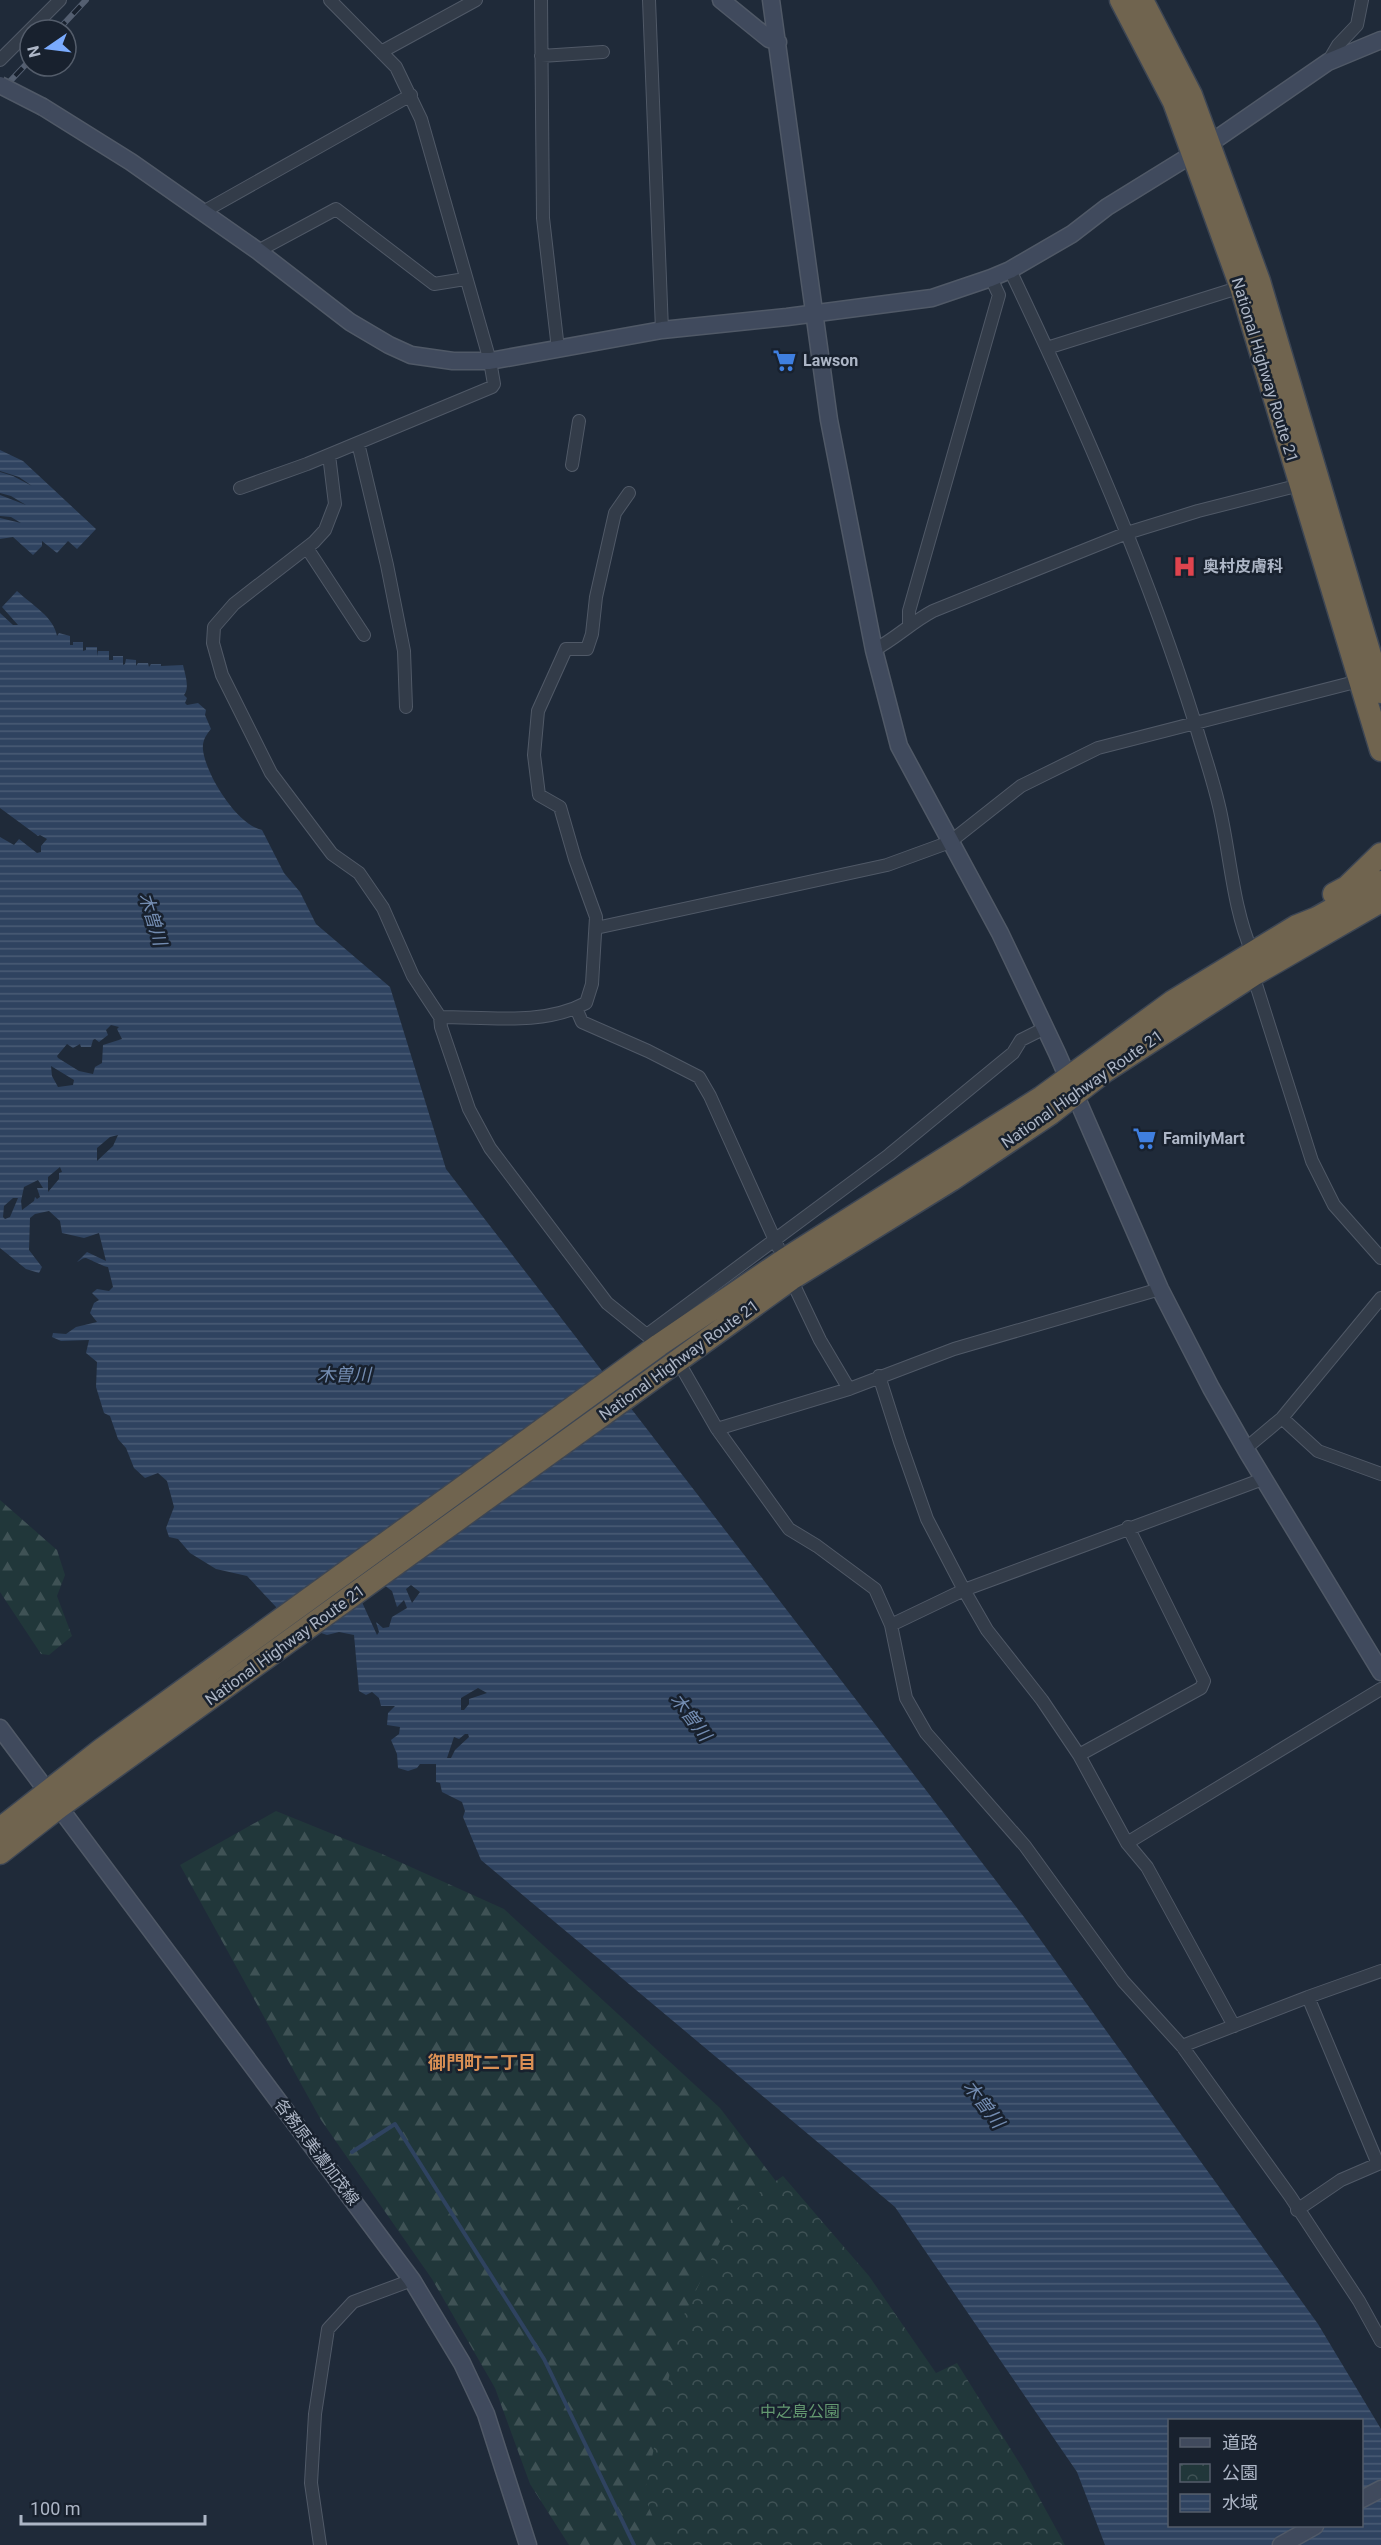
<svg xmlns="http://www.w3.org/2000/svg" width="1381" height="2545" font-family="Roboto,'Noto Sans JP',sans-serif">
	<defs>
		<pattern id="forest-firs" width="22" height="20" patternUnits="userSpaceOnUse" patternTransform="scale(1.5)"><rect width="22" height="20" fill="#21373a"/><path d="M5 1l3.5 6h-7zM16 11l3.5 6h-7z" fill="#3f5255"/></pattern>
		<pattern id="park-crowns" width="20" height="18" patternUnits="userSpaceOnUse" patternTransform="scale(1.5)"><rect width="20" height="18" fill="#21373a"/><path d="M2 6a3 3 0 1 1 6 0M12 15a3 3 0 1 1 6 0" fill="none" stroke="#3f5255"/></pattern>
		<pattern id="water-rules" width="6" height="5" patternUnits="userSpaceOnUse" patternTransform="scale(1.5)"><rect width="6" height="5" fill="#2f4360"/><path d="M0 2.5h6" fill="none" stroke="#4a5c75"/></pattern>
	</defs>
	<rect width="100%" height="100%" fill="#1f2a39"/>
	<!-- forest -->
	<path fill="url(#forest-firs)" d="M 0,1500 L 57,1550 L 65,1575 L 57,1596 L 72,1636 L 49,1655 L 41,1654 L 0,1592 Z
		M 276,1811 L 382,1854 L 504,1909 L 720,2108 L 824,2244 L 782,2545 L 569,2545 L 530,2484 L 495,2388 L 432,2279 L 321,2120 L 180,1865 Z"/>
	<!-- park -->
	<path fill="url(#park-crowns)" d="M 783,2176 L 869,2276 L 936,2373 L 957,2363 L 1025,2472 L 1065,2545 L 664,2545 L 644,2495 L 681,2321 L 736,2209 Z"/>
	<!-- water -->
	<path fill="url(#water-rules)" fill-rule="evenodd" d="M 0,450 L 23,461 L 96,529 L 77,549 L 68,541 L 57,553 L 42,541 L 42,546 L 33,555 L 13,537 L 0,539 L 0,518 L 21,523 L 11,517 L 0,516 L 0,495 L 26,505 L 11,496 L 0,493 L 0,472 L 13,476 L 32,486 L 19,477 L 0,471 Z
		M 17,591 C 32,605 54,617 57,636 L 59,633 L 70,636 L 70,645 L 73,645 L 73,642 L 83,642 L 83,651 L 86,650 L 86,647 L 97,647 L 97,656 L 98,651 L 109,651 L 109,660 L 113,660 L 113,656 L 123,656 L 123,665 L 125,664 L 126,659 L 136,660 L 136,666 L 138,663 L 148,663 L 149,667 L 151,664 L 161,664 L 161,666 L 183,665 C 185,674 190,688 184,695 L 187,698 L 185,703 L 187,705 L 198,703 L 206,710 L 205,715 L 211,729 C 206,735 202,741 203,750 C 206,775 237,825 262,830 L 284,873 L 300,892 L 316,924 L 390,987 L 446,1169 L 1024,1917 L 1318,2324 L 1381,2429 L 1381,2545 L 1105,2545 L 1077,2472 L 895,2207 L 481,1860 L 463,1817 L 465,1811 L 462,1802 L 442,1792 L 440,1783 L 436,1782 L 436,1764 L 420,1764 L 417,1768 L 408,1771 L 398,1768 L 397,1754 L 391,1740 L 399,1734 L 400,1727 L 387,1725 L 388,1713 L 395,1706 L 381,1706 L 379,1698 L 372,1692 L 366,1695 L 359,1691 L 354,1635 L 339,1632 L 327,1635 L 282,1620 L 276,1607 L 247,1576 L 216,1569 L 190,1553 L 178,1539 L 169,1537 L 166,1528 L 174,1507 L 167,1481 L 158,1473 L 145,1478 L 134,1468 L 126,1448 L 118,1439 L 110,1416 L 104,1413 L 96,1387 L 97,1362 L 86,1353 L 89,1340 L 61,1341 L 52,1337 L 53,1333 L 66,1334 L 76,1327 L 97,1322 L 90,1313 L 94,1303 L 99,1300 L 92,1293 L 97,1289 L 109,1291 L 113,1287 L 108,1267 C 102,1266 86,1257 85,1258 C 82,1258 80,1261 77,1262 L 87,1252 L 106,1261 L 99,1233 L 84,1238 L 62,1233 L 60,1221 L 49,1211 L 35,1214 L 30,1218 L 29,1250 L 42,1267 L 39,1273 L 26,1269 L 0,1248 L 0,837 L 14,845 L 19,839 L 37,853 L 41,852 L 41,846 L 47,839 L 40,835 L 38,836 L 0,808 L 0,613 L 13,625 L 18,625 L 2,607 ZM 111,1025 L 119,1027 L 117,1029 L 122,1039 L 103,1045 L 102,1063 L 95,1067 L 93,1074 L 79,1071 L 58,1058 L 57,1056 L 67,1044 L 73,1048 L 80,1044 L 81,1047 L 91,1047 L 93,1040 L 95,1039 L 99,1042 L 108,1035 L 106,1030 ZM 51,1066 L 74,1080 L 73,1085 L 58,1087 L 52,1076 ZM 118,1135 L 113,1146 L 97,1161 L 97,1148 L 110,1137 ZM 60,1167 L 62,1172 L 59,1173 L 59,1179 L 48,1192 L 48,1177 ZM 38,1180 L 43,1188 L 37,1188 L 40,1197 L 37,1199 L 35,1197 L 34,1201 L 22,1210 L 21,1201 L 24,1187 ZM 13,1198 L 18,1198 L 10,1217 L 5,1219 L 3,1217 L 4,1206 ZM 384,1585 L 392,1591 L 397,1607 L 404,1600 L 407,1608 L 392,1617 L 389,1627 L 383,1628 L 376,1622 L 379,1632 L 377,1635 L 361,1600 ZM 411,1585 L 420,1592 L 412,1603 L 406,1589 ZM 478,1688 L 487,1693 L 469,1699 L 469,1704 L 464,1710 L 461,1710 L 461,1698 ZM 465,1734 L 468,1734 L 469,1737 L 455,1750 L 451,1758 L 447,1758 L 454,1737 L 459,1739 ZM 1170,2420 L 1362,2420 L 1362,2526 L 1170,2526 Z"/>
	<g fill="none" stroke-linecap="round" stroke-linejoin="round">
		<!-- stream -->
		<path stroke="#2f4360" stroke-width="4" d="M 352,2152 L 395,2124 L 544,2359 L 634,2545"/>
		<defs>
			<path id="street" d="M 541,0 L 543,218 L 558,349
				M 649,0 L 662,330
				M 381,52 L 476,0
				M 541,56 L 603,52
				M 0,60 L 60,0
				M 1328,62 L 1338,45 L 1357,25 L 1362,0
				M 203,212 L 411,95
				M 258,251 L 336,209 L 434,284 L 465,279
				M 1010,270 C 1080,417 1146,567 1195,723 C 1204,755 1216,787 1222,820 C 1231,864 1234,910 1252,952
				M 1047,348 L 1241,287
				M 358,443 L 387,565 L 404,651 L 406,707
				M 329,455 L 335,504 L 325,530 L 314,542 L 234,604 L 214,627 L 213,643 L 222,675 L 271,773 L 332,854 L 359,873 L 383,908 L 413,976 L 440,1017 L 441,1027 L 469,1109 L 490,1148 L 607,1303 L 659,1345
				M 572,465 L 579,421
				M 240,488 L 307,464 L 492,387 L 494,384 L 490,361 L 421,119 L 396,67 L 330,0
				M 307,548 L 364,635
				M 909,624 L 909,611 L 999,295 L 991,278
				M 874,650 C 895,639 912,622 933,611 L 1127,533 L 1198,511 L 1300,485
				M 596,928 L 887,865 L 950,842 L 1021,786 L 1098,748 L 1359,681
				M 1253,975 L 1312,1161 L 1334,1205 L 1381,1258
				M 576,1008 L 582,1022 L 648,1051 L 699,1077 L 710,1096 L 778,1247
				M 440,1017 C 487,1017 543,1026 586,1003 L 592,984 L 596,917 L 575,859 L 560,807 L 539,795 L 534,755 L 538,711 L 566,649 L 587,649 L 592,634 L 596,597 L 615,513 L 629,493
				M 791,1279 L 820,1340 L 849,1389
				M 648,1334 L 889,1155 L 1013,1053 L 1021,1040 L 1045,1028
				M 678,1361 L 717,1429 L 789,1529 L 817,1546 L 875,1589 L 891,1625 L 906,1698 L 926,1733 L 1025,1846 L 1123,1981 L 1182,2046 L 1290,2196 L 1359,2301 L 1381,2341
				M 879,1376 L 900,1442 L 927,1519 L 964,1590 L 987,1630 L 1042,1700 L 1079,1755 L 1127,1843 L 1147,1867 L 1234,2026
				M 1282,1418 L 1318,1451 L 1381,1474
				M 717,1429 L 849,1389 L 954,1349 L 1160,1289
				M 1245,1449 L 1282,1418 L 1381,1298
				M 891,1625 L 964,1590 L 1263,1479
				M 1079,1755 L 1201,1688 L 1204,1681 L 1128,1527
				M 1127,1843 L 1381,1689
				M 1182,2046 L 1308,1997 L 1381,1971
				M 1297,2210 L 1341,2180 L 1378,2164 L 1308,1997
				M 320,2545 L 311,2483 L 315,2414 L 328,2329 L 353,2302 L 412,2280"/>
			<path id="secondary" d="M 721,0 L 769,39 L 778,42
				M 771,0 L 829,420 L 874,650 L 899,746 L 1000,933 L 1057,1053 L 1160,1289 L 1211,1388 L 1248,1453 L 1381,1672
				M 43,107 L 131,162 L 258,251 L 350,322 L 389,345 L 411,355 L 453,361 L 490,361 L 662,330 L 787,317 L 932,298 L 991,278 L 1010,270 L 1072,234 L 1107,207 L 1209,144 L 1328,62 L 1381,40
				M 0,1728 L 412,2280 L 462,2363 L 486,2414 L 528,2545
				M 1362,2499 L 1381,2489
				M 1281,2545 L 1315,2526"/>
			<path id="highway" d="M 1121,0 L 1174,102 L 1241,287 L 1381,750
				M 1142,0 L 1191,95 L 1259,281 L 1381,692
				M 1334,894 L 1347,887 L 1381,854
				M 0,1829 L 101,1750 L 659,1345 L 784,1260 L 1042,1097 L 1172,1002 L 1297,926 L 1317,918 L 1381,882
				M 0,1853 L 59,1807 L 791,1279 L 951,1180 L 1051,1113 L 1105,1071 L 1253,975 L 1381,901"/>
		</defs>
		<!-- street casing -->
		<use href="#street" stroke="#505967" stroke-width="14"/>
		<!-- secondary casing -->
		<use href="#secondary" stroke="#505967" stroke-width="19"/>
		<!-- highway casing -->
		<use href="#highway" stroke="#3d4654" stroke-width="25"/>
		<!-- street -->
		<use href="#street" stroke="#333c49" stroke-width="12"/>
		<!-- secondary -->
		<use href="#secondary" stroke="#404a5d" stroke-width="16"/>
		<!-- highway -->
		<use href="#highway" stroke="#70644f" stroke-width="22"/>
		<defs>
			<path id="rail" d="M 58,30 L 86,0
				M 0,92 L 30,60"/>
		</defs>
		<!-- rail casing -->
		<use href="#rail" stroke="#545f71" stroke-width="6"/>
		<!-- rail -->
		<use href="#rail" stroke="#18212e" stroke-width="4" stroke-dasharray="11" stroke-linecap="butt"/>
		<defs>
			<path id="secondary-bridge" d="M 0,85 L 43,107"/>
		</defs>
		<!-- secondary-bridge casing -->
		<use href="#secondary-bridge" stroke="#505967" stroke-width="19" stroke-linecap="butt"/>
		<!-- secondary-bridge -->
		<use href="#secondary-bridge" stroke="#404a5d" stroke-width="16"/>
	</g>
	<!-- icons -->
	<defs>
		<symbol id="supermarket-bare" viewBox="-9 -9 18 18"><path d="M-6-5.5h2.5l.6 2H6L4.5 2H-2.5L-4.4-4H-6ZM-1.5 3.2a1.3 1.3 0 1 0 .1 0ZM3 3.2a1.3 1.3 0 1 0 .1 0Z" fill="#3f7fe0" stroke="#18212e" stroke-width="2.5" paint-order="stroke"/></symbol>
		<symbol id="hospital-bare" viewBox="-9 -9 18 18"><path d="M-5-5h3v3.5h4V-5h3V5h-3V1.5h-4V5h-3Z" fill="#e0444e" stroke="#18212e" stroke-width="2.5" paint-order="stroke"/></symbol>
	</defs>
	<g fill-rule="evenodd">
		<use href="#supermarket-bare" x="768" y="344" width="33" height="33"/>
		<use href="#hospital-bare" x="1168" y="550" width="33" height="33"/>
		<use href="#supermarket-bare" x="1128" y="1122" width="33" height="33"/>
	</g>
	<g text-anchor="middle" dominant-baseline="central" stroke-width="5" stroke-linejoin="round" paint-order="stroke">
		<!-- poi labels -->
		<g font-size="16" font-weight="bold" fill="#adb6c6" stroke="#18212e" text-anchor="start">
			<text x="803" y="360">Lawson</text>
			<text x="1203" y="566">奥村皮膚科</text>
			<text x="1163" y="1138">FamilyMart</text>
		</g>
		<!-- street labels -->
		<g font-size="16" fill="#adb6c6" stroke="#18212e">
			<text transform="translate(1265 370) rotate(73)">National Highway Route 21</text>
			<text transform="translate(1082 1089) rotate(-35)">National Highway Route 21</text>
			<text transform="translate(679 1360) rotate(-36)">National Highway Route 21</text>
			<text transform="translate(285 1645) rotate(-36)">National Highway Route 21</text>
			<text transform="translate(317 2152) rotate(53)">各務原美濃加茂線</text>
		</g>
		<!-- park labels -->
		<g font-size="16" fill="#639870" stroke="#18212e">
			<text x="800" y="2411">中之島公園</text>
		</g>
		<!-- water labels -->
		<g font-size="18" font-style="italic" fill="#738cb1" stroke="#18212e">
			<text transform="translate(153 919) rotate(73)">木曽川</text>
			<text x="344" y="1374">木曽川</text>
			<text transform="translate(691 1717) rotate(53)">木曽川</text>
			<text transform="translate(984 2104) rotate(53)">木曽川</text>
		</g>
		<!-- neighbourhood labels -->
		<g font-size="18" font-weight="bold" fill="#da9054" stroke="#18212e">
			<text x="482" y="2062">御門町二丁目</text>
		</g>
	</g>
	<!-- legend -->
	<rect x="1168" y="2419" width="195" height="108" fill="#18212e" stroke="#545d6b" stroke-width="1.5"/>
	<rect x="1180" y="2438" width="30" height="9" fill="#404a5d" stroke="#545d6b" stroke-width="1.5"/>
	<text x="1222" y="2449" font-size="18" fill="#adb6c6">道路</text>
	<rect x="1180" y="2464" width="30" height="18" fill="url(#park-crowns)" stroke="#545d6b" stroke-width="1.5"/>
	<text x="1222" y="2479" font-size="18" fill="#adb6c6">公園</text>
	<rect x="1180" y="2494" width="30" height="18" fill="url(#water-rules)" stroke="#545d6b" stroke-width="1.5"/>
	<text x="1222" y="2509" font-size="18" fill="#adb6c6">水域</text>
	<!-- north arrow -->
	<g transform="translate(48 48) rotate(256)"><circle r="28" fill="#18212e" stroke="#545d6b" stroke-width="1.5"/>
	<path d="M0-4.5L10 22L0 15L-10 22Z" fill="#7aabfe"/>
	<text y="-9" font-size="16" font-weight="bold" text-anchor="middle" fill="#adb6c6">N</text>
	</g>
	<!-- scale -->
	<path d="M21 2515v9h184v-9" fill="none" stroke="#adb6c6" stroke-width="3"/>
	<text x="30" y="2515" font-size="18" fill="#adb6c6" stroke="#18212e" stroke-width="4.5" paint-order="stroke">100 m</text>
</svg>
